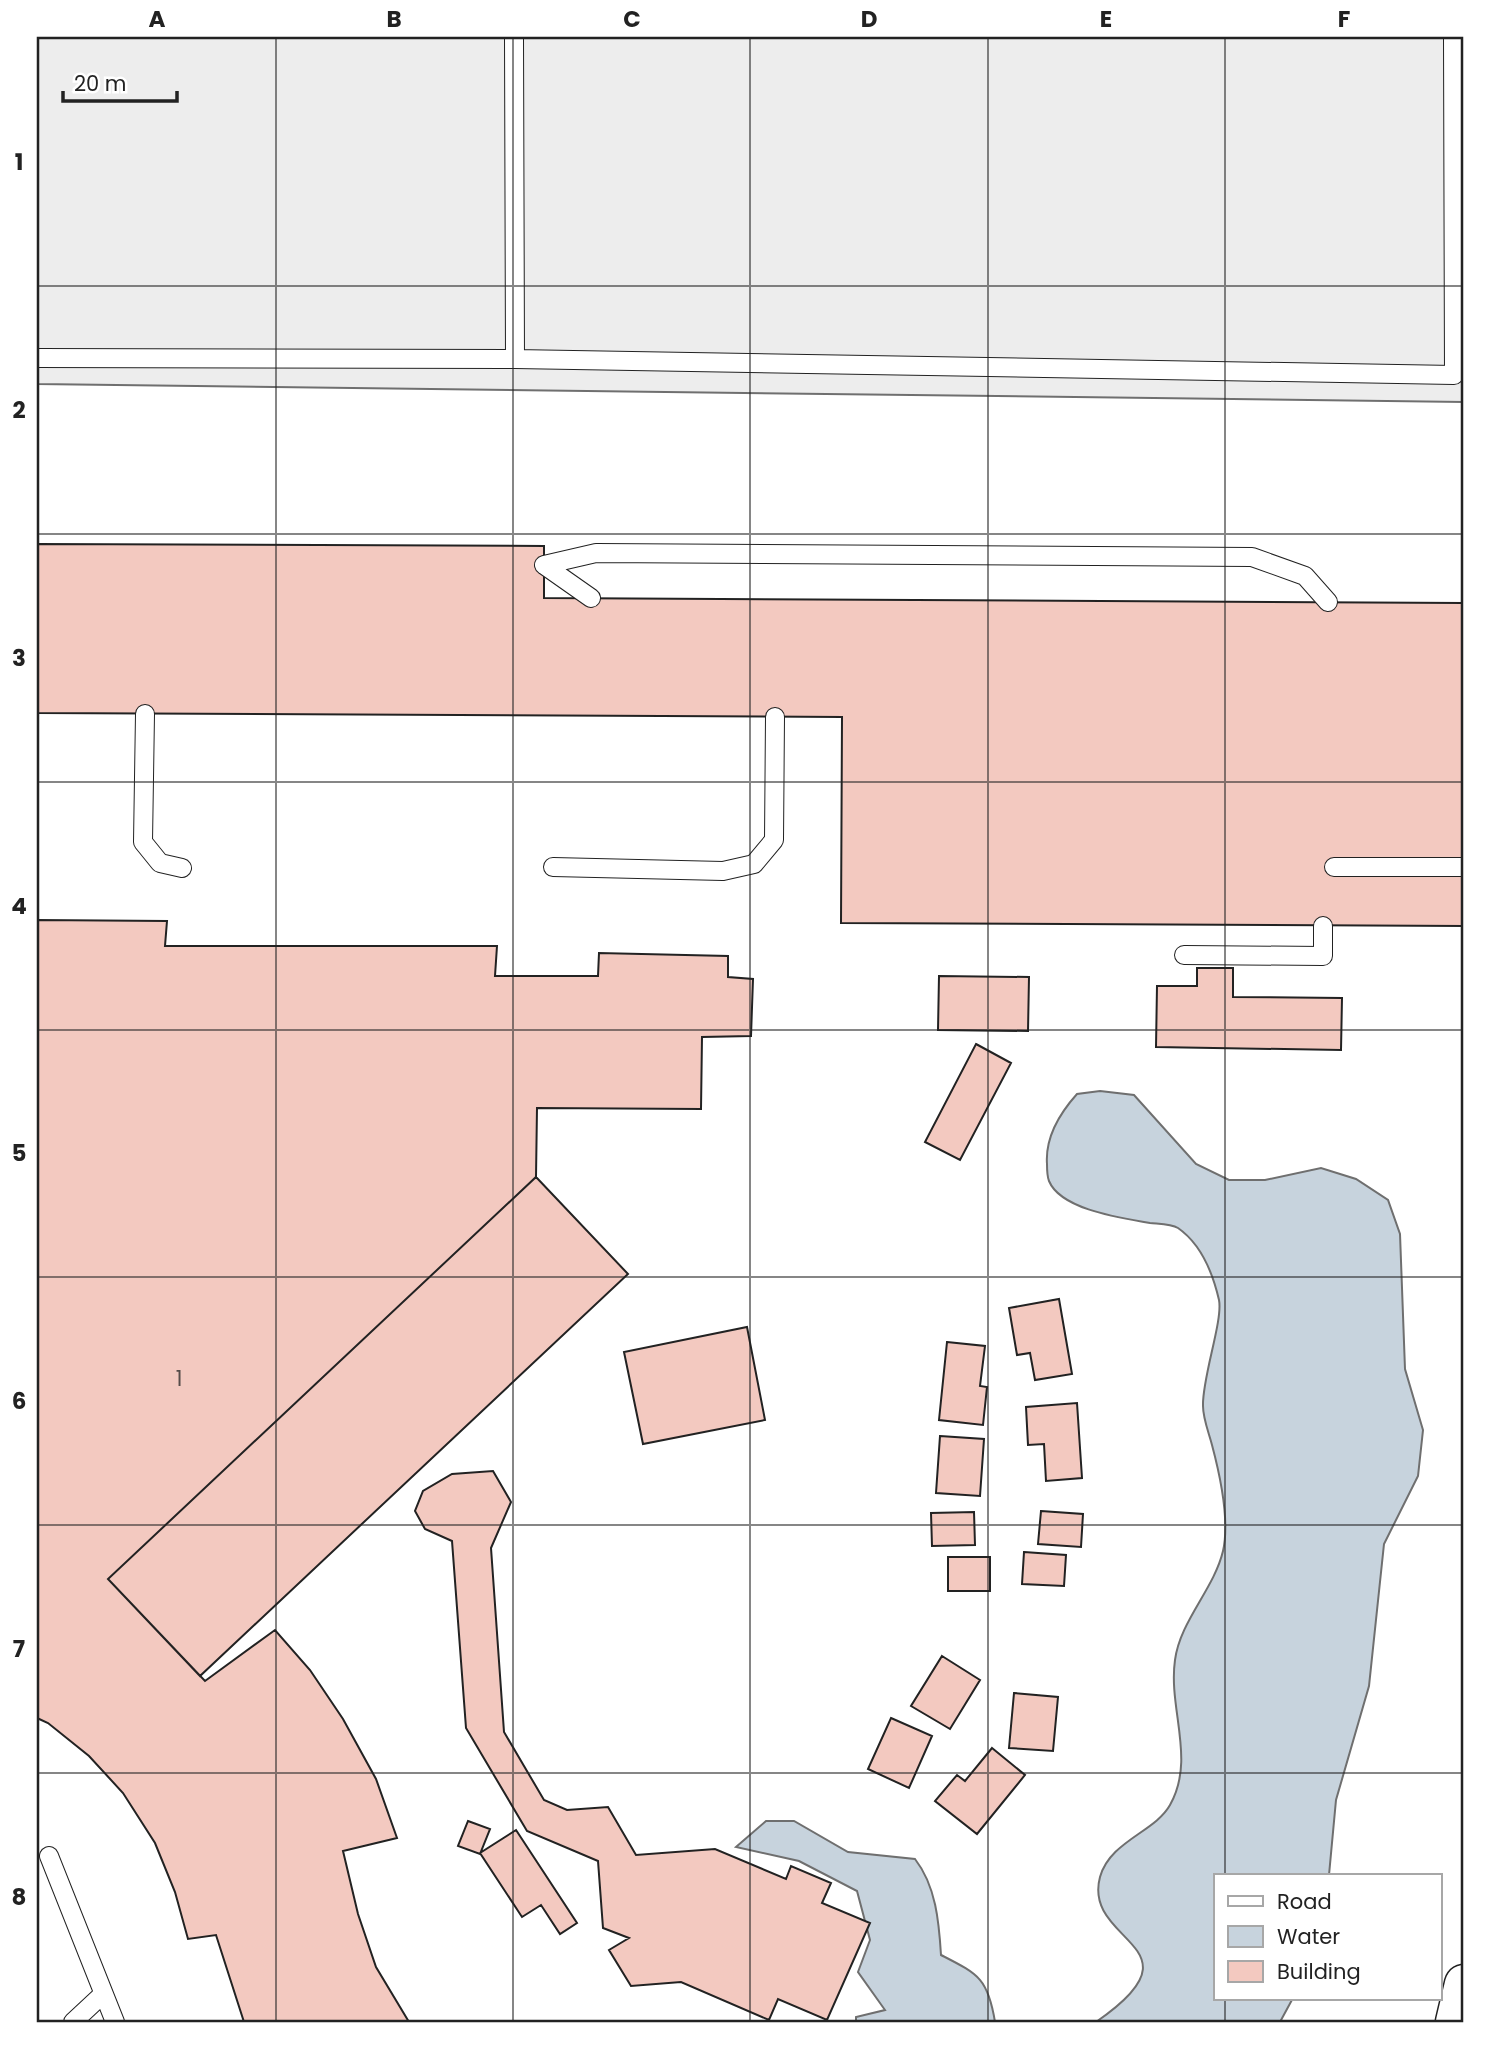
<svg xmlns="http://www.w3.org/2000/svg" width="1501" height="2059" font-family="Poppins,sans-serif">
	<rect width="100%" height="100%" fill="#fff"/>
	<!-- parking -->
	<path fill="#ededed" stroke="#6f6f6f" stroke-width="2" d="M 37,37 L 1464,37 L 1464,402 L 37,384 Z"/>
	<!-- water -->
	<path fill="#c7d3dd" stroke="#6f6f6f" stroke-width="2" d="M 1100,1091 L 1134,1095 L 1196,1164 L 1229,1180 L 1265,1180 L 1321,1168 L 1356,1179 L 1388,1200 L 1400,1234 L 1405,1369 L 1423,1430 L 1418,1476 L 1384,1544 L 1369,1686 L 1336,1800 L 1329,1875 L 1216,1875 L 1216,1998 L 1293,1998 L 1280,2022 L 1096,2022 C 1208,1945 1082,1944 1100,1877 C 1110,1841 1155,1832 1170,1805 C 1196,1759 1168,1709 1175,1660 C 1180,1621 1214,1589 1223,1551 C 1230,1520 1220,1475 1212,1445 C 1209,1433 1203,1419 1203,1406 C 1202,1378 1223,1321 1219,1300 C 1213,1274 1201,1244 1178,1228 C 1171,1224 1158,1224 1150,1223 C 1122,1218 1061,1210 1049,1181 C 1047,1176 1047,1169 1047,1164 C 1045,1136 1060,1113 1077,1094 Z
		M 766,1821 L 794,1821 L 848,1852 L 915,1859 C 936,1886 939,1922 941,1955 C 978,1974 988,1978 995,2022 L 856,2022 L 856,2017 L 885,2010 L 858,1972 L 870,1940 L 857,1891 L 799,1861 L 736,1847 Z"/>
	<!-- building -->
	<path fill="#f3c9c0" stroke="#222" stroke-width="2" d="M 37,544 L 544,546 L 544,598 L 1464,603 L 1464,926 L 841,923 L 842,717 L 37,713 Z
		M 37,920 L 167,921 L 165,946 L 497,946 L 495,976 L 598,976 L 599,953 L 728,956 L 728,977 L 753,979 L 751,1036 L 702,1037 L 701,1109 L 537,1108 L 536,1177 L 108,1579 L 205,1681 L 275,1630 L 310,1670 L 343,1719 L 376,1779 L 397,1838 L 343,1851 L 358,1914 L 376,1967 L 409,2022 L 244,2022 L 216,1935 L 188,1939 L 175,1892 L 155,1843 L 123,1793 L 89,1756 L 48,1723 L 37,1718 Z
		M 1197,968 L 1233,968 L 1233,997 L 1342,998 L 1341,1050 L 1156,1047 L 1157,986 L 1197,986 Z
		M 939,976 L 1029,977 L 1028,1031 L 938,1030 Z
		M 976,1044 L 1011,1063 L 960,1160 L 925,1142 Z
		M 536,1177 L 628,1274 L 200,1676 L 108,1579 Z
		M 1059,1299 L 1072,1374 L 1035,1380 L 1030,1353 L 1017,1355 L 1009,1308 Z
		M 747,1327 L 765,1420 L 643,1444 L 624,1352 Z
		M 947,1342 L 985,1346 L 980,1386 L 987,1387 L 983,1425 L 939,1420 Z
		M 1077,1403 L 1082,1478 L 1046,1481 L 1044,1444 L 1028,1445 L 1026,1407 Z
		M 940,1436 L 984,1439 L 980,1496 L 936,1493 Z
		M 493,1471 L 511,1502 L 491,1548 L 504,1732 L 544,1800 L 567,1810 L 608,1807 L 636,1855 L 715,1849 L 786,1879 L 791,1866 L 831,1883 L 822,1903 L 870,1923 L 827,2020 L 778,1999 L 769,2020 L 681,1982 L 631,1986 L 609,1950 L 629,1938 L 603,1928 L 598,1861 L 527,1831 L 466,1728 L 452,1541 L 425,1529 L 415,1511 L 423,1491 L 452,1474 Z
		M 1041,1511 L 1083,1514 L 1081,1547 L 1038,1544 Z
		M 974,1512 L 975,1545 L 932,1546 L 931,1513 Z
		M 1024,1552 L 1066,1555 L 1064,1586 L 1022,1584 Z
		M 948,1557 L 990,1557 L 990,1591 L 948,1591 Z
		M 942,1656 L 980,1680 L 950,1729 L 911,1706 Z
		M 1014,1693 L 1058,1697 L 1053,1751 L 1009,1748 Z
		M 891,1718 L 932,1736 L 909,1788 L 868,1769 Z
		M 992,1748 L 1025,1775 L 977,1834 L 935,1801 L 957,1775 L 965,1781 Z
		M 468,1821 L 490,1829 L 480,1854 L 458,1846 Z
		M 516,1830 L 577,1923 L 560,1934 L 541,1905 L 522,1917 L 480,1853 Z"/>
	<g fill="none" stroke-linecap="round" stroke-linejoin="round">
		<defs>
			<path id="service" d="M 514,37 L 515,359
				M 37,358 L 515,359 L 1454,375 L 1453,37
				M 544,565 L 596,553 L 1252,557 L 1305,576 L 1328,602
				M 544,565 L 591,598
				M 145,714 L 143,842 L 160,863 L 182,868
				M 553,867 L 723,871 L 754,864 L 774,840 L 775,717
				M 1334,867 L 1464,867
				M 1184,955 L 1323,956 L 1323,926
				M 49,1856 L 115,2022
				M 73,2022 L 102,1995"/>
			<path id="primary" d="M 1455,2022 L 1464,1984"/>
		</defs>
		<!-- service casing -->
		<use href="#service" stroke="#222" stroke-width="20"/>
		<!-- primary casing -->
		<use href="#primary" stroke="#222" stroke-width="41"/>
		<!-- service -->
		<use href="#service" stroke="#fff" stroke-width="18"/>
		<!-- primary -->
		<use href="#primary" stroke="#fff" stroke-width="38"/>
	</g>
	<!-- grid -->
	<path fill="none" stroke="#222" stroke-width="2" stroke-opacity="0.55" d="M 276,37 L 276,2022M 513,37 L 513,2022M 750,37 L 750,2022M 988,37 L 988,2022M 1225,37 L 1225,1875M 37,286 L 1464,286M 37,534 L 1464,534M 37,782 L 1464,782M 37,1030 L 1464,1030M 37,1277 L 1464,1277M 37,1525 L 1464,1525M 37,1773 L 1464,1773M 1225,1998 L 1225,2022"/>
	<g text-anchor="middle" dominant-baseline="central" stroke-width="5" stroke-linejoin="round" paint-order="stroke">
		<!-- number labels -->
		<g font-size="21" fill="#564c4a">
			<text x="179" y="1378">1</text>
		</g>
	</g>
	<!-- border -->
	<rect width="1501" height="2059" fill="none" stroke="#ffffff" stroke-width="77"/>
	<!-- legend -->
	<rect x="1214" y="1874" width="228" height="126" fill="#ffffff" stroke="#a7a7a7" stroke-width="2"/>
	<rect x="1228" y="1896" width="35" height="10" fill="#ffffff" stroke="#a7a7a7" stroke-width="2"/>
	<text x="1277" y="1909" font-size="21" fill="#222222">Road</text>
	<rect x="1228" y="1926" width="35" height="21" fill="#c7d3dd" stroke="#a7a7a7" stroke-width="2"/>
	<text x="1277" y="1944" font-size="21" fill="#222222">Water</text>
	<rect x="1228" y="1961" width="35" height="21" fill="#f3c9c0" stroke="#a7a7a7" stroke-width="2"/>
	<text x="1277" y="1979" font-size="21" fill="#222222">Building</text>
	<!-- scale -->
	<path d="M63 91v10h114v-10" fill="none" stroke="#222222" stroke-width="3.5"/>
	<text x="74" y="91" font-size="21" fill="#222222" stroke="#ffffff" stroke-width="5" paint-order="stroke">20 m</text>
	<rect x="38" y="38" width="1424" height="1983" fill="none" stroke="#222" stroke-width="2.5"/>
	<g font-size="23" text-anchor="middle" font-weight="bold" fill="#222">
		<text x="157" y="27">A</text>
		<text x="394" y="27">B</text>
		<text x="632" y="27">C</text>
		<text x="869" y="27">D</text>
		<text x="1106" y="27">E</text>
		<text x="1344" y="27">F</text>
		<text x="19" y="170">1</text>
		<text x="19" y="418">2</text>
		<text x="19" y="666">3</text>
		<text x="19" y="914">4</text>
		<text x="19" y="1161">5</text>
		<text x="19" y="1409">6</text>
		<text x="19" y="1657">7</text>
		<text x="19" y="1905">8</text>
	</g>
</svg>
